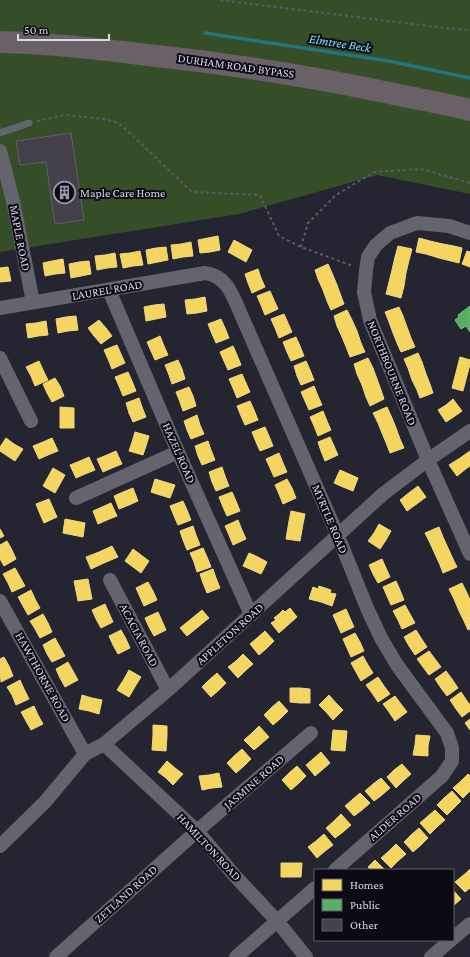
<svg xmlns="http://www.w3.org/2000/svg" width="470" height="957" font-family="'Crimson Pro',serif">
	<rect width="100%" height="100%" fill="#252532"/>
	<!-- green -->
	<path fill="#364e27" d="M 0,0 L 470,0 L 470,194 L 377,175 L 239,214 L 0,252 Z"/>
	<!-- homes -->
	<path fill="#f6d55c" stroke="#edd686" d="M 218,236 L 220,250 L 210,252 L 208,238 Z
		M 208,238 L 210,252 L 200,253 L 198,240 Z
		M 419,238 L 430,241 L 426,254 L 416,252 Z
		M 234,240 L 243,245 L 237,257 L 228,252 Z
		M 430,241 L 443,244 L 439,258 L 426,254 Z
		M 191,242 L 193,256 L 183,257 L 181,244 Z
		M 181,244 L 183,257 L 173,259 L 171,245 Z
		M 443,244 L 454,246 L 451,261 L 439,258 Z
		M 243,245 L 252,250 L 246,262 L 237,257 Z
		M 398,246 L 412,249 L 409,260 L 395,257 Z
		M 454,246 L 462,248 L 459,263 L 451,261 Z
		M 166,247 L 168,260 L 158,262 L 156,248 Z
		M 156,248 L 158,262 L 148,264 L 146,250 Z
		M 140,251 L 143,265 L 133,266 L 130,253 Z
		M 467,251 L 470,252 L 470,267 L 462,264 Z
		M 115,253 L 117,267 L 107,268 L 105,255 Z
		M 130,253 L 133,266 L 123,268 L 120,254 Z
		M 105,255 L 107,268 L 97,270 L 95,256 Z
		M 395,257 L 409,260 L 406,273 L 392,270 Z
		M 63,259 L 65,273 L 55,274 L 52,261 Z
		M 52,261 L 55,274 L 45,276 L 43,263 Z
		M 89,261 L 91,274 L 81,276 L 79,262 Z
		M 79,262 L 81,276 L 71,278 L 69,264 Z
		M 328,264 L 332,273 L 318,279 L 315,270 Z
		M 8,267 L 11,281 L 0,282 L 0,268 Z
		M 258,269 L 261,278 L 248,283 L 245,274 Z
		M 392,270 L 406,273 L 404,286 L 389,282 Z
		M 332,273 L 337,285 L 323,290 L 318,279 Z
		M 261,278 L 265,287 L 252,293 L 248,283 Z
		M 389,282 L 404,286 L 401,298 L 386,294 Z
		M 337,285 L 341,296 L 327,301 L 323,290 Z
		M 270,291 L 274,300 L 261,305 L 257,296 Z
		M 341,296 L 344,304 L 331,310 L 327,301 Z
		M 205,297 L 207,311 L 197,313 L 195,299 Z
		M 195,299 L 197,313 L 187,314 L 185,300 Z
		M 274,300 L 278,309 L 265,315 L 261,305 Z
		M 164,304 L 166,317 L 156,319 L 154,305 Z
		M 154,305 L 156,319 L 146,321 L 144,307 Z
		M 399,307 L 403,316 L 389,322 L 385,312 Z
		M 347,310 L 352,320 L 337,326 L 334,316 Z
		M 284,314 L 288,323 L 275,328 L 271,319 Z
		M 76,316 L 78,330 L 68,331 L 66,317 Z
		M 403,316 L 407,327 L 393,333 L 389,322 Z
		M 66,317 L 68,331 L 58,333 L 56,319 Z
		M 221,319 L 225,328 L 212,334 L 208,324 Z
		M 99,320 L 106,328 L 94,336 L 88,328 Z
		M 352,320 L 357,331 L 342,337 L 337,326 Z
		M 46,321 L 48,335 L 38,336 L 36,323 Z
		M 36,323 L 38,336 L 28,338 L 26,324 Z
		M 288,323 L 292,332 L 279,338 L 275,328 Z
		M 407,327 L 411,338 L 397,343 L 393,333 Z
		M 106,328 L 112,336 L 101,344 L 94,336 Z
		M 225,328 L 229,338 L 216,343 L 212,334 Z
		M 357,331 L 361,343 L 347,349 L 342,337 Z
		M 160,336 L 164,346 L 151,351 L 147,342 Z
		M 296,337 L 300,346 L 287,352 L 283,342 Z
		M 411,338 L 415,347 L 401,352 L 397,343 Z
		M 361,343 L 365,352 L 350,357 L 347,349 Z
		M 117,345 L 121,354 L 108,359 L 104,350 Z
		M 164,346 L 168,355 L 155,360 L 151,351 Z
		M 233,346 L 237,355 L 224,361 L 220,352 Z
		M 300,346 L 304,356 L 291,361 L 287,352 Z
		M 418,353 L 422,362 L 408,368 L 404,359 Z
		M 121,354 L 125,363 L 112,369 L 108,359 Z
		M 237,355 L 241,365 L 228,370 L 224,361 Z
		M 460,357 L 470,360 L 470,364 L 463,391 L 452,388 Z
		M 368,358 L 373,368 L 357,374 L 354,364 Z
		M 178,360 L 182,369 L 169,375 L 165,365 Z
		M 39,361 L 43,370 L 31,376 L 26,367 Z
		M 306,361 L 310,370 L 297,376 L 294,366 Z
		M 422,362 L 426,374 L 412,380 L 408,368 Z
		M 373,368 L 377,379 L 362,385 L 357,374 Z
		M 182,369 L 185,379 L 172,384 L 169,375 Z
		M 43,370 L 48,380 L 35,386 L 31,376 Z
		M 310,370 L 314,380 L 301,385 L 297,376 Z
		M 128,372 L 132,381 L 119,386 L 115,377 Z
		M 242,374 L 246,383 L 233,388 L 229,379 Z
		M 426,374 L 430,384 L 417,390 L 412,380 Z
		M 55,378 L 60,386 L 47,393 L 43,384 Z
		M 377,379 L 381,390 L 366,397 L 362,385 Z
		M 132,381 L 136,391 L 123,396 L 119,386 Z
		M 246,383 L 250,392 L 237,398 L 233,388 Z
		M 430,384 L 433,393 L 420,398 L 417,390 Z
		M 60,386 L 64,396 L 52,402 L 47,393 Z
		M 314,386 L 318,396 L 305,401 L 301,392 Z
		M 189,387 L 193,396 L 180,402 L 176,392 Z
		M 381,390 L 384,399 L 370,406 L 366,397 Z
		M 193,396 L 196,406 L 183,411 L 180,402 Z
		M 318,396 L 322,405 L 309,410 L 305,401 Z
		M 139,398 L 142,407 L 129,413 L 126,403 Z
		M 453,399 L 462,411 L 455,416 L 446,405 Z
		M 250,401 L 254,410 L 241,416 L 237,406 Z
		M 446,405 L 455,416 L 446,422 L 438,410 Z
		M 60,407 L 74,408 L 74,418 L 60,418 Z
		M 142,407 L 146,417 L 133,422 L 129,413 Z
		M 387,407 L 392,418 L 378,423 L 373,413 Z
		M 254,410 L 258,420 L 245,425 L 241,416 Z
		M 323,411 L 327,421 L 314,426 L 310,417 Z
		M 197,415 L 200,425 L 187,430 L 184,421 Z
		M 60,418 L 74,418 L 74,428 L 60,428 Z
		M 392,418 L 396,428 L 382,433 L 378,423 Z
		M 327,421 L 331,430 L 318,436 L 314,426 Z
		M 200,425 L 204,434 L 191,439 L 187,430 Z
		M 265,427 L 269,436 L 256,442 L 252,432 Z
		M 396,428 L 400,439 L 387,445 L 382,433 Z
		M 135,432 L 149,436 L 146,446 L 132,442 Z
		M 269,436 L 273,446 L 260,451 L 256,442 Z
		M 330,437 L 334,446 L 321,451 L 318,442 Z
		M 6,438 L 14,444 L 6,455 L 0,451 L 0,447 Z
		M 52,438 L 58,451 L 48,455 L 43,442 Z
		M 400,439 L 404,448 L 390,453 L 387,445 Z
		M 208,441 L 211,450 L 198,456 L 195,446 Z
		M 43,442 L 48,455 L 39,459 L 33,446 Z
		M 132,442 L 146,446 L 143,455 L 129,451 Z
		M 14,444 L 23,449 L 15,461 L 6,455 Z
		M 334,446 L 338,455 L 325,461 L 321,451 Z
		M 211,450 L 215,460 L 202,465 L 198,456 Z
		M 116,451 L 122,464 L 112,468 L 107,455 Z
		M 470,451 L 470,466 L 467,468 L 460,458 Z
		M 279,453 L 283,463 L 270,468 L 266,459 Z
		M 107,455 L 112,468 L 103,472 L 97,459 Z
		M 89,457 L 95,470 L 85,474 L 80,461 Z
		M 460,458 L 467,468 L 457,476 L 449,465 Z
		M 80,461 L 85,474 L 76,478 L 70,465 Z
		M 283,463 L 287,472 L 274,477 L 270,468 Z
		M 222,467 L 225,476 L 212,482 L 209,472 Z
		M 53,468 L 65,475 L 60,484 L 48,477 Z
		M 340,470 L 349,474 L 343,487 L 334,483 Z
		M 349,474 L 358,478 L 353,491 L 343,487 Z
		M 225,476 L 229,486 L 216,491 L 212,482 Z
		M 48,477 L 60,484 L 55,493 L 43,486 Z
		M 155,479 L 165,482 L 160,495 L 151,492 Z
		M 287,479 L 292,488 L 279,494 L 275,485 Z
		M 165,482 L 175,485 L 170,498 L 160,495 Z
		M 418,486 L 426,497 L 418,503 L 410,492 Z
		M 133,488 L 138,501 L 129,505 L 123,492 Z
		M 292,488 L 296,498 L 283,504 L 279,494 Z
		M 123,492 L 129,505 L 119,509 L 114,496 Z
		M 232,492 L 236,501 L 223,507 L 219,497 Z
		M 410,492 L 418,503 L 407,511 L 400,500 Z
		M 49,499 L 53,508 L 40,514 L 36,504 Z
		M 183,501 L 187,510 L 174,516 L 170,506 Z
		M 236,501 L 240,511 L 227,516 L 223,507 Z
		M 111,503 L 117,516 L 107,520 L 102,507 Z
		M 102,507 L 107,520 L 98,524 L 93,511 Z
		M 53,508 L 57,517 L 44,523 L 40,514 Z
		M 187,510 L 191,520 L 178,525 L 174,516 Z
		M 291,511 L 305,514 L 303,524 L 289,521 Z
		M 65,519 L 75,521 L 73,535 L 63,533 Z
		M 238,520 L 242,530 L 229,535 L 225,526 Z
		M 75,521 L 85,523 L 83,537 L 73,535 Z
		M 289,521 L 303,524 L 300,541 L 286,539 Z
		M 379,524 L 391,531 L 386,540 L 374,533 Z
		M 193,526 L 196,535 L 183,540 L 180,531 Z
		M 439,527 L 443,537 L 430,543 L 425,533 Z
		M 0,529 L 4,536 L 0,538 Z
		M 242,530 L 246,539 L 233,545 L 229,535 Z
		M 374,533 L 386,540 L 380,549 L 368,541 Z
		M 196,535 L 200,545 L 187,550 L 183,540 Z
		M 443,537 L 448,548 L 435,554 L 430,543 Z
		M 7,541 L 12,550 L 0,557 L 0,545 Z
		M 112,546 L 118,557 L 104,563 L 99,552 Z
		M 203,548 L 207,557 L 194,562 L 190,553 Z
		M 448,548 L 453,559 L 440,565 L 435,554 Z
		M 133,549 L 141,555 L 133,567 L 125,561 Z
		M 12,550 L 16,559 L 4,566 L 0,559 L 0,557 Z
		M 99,552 L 104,563 L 91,569 L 86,557 Z
		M 249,553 L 258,557 L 252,570 L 243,566 Z
		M 141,555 L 149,561 L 141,573 L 133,567 Z
		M 207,557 L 211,567 L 197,572 L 194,562 Z
		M 258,557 L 267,562 L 261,574 L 252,570 Z
		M 382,559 L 386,568 L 373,574 L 369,565 Z
		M 453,559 L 457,567 L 443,573 L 440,565 Z
		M 15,568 L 20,577 L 8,583 L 3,574 Z
		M 386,568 L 390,577 L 378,583 L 373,574 Z
		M 213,569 L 216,578 L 203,583 L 200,574 Z
		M 20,577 L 25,586 L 12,592 L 8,583 Z
		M 216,578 L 220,588 L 207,593 L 203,583 Z
		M 88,579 L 90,589 L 76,591 L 74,581 Z
		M 396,581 L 400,590 L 387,596 L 383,587 Z
		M 148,582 L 153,591 L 140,597 L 136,588 Z
		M 462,583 L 467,593 L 454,599 L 449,589 Z
		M 319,586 L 325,588 L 321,602 L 309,599 L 313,587 L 318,589 Z
		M 325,588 L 331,590 L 330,593 L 336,594 L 332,606 L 321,602 Z
		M 90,589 L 92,599 L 78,601 L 76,591 Z
		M 31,590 L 35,599 L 23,606 L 18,597 Z
		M 400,590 L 404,600 L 391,605 L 387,596 Z
		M 153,591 L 157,600 L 144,606 L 140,597 Z
		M 467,593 L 470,600 L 470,605 L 459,611 L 454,599 Z
		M 35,599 L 40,608 L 28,615 L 23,606 Z
		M 105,604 L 109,613 L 96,619 L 92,610 Z
		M 405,605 L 410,614 L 398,620 L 393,611 Z
		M 470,605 L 470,618 L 464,621 L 459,611 Z
		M 290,608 L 297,617 L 288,625 L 279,614 L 283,610 L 285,612 Z
		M 346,609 L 350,618 L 337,624 L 333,615 Z
		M 202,610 L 209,618 L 198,627 L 191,619 Z
		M 158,612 L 162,621 L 149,627 L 145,618 Z
		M 109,613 L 113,622 L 101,628 L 96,619 Z
		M 43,614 L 48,623 L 35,629 L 30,621 Z
		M 279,614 L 288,625 L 279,633 L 271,623 L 276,620 L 274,618 Z
		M 410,614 L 415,623 L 402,629 L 398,620 Z
		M 350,618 L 354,627 L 341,633 L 337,624 Z
		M 470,618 L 470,629 L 468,630 L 464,621 Z
		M 191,619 L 198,627 L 187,636 L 180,628 Z
		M 162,621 L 166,630 L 154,636 L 149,627 Z
		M 48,623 L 52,632 L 40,638 L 35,629 Z
		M 121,630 L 126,639 L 113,645 L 109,636 Z
		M 416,630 L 421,638 L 409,646 L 404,637 Z
		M 265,631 L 274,641 L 267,648 L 257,638 Z
		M 355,633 L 360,642 L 347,648 L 343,639 Z
		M 55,638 L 60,647 L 47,654 L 43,645 Z
		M 257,638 L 267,648 L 259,655 L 250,644 Z
		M 421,638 L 427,647 L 415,655 L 409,646 Z
		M 126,639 L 130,648 L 118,654 L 113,645 Z
		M 360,642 L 364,651 L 351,657 L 347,648 Z
		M 60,647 L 65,656 L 52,662 L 47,654 Z
		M 429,651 L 435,659 L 423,667 L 417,659 Z
		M 243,654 L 253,664 L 245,671 L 236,661 Z
		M 363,656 L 368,665 L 356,672 L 351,663 Z
		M 4,657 L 9,666 L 0,671 L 0,659 Z
		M 435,659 L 441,667 L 429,675 L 423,667 Z
		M 236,661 L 245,671 L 238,678 L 228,667 Z
		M 68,662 L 73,671 L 60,678 L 56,669 Z
		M 368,665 L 373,673 L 361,681 L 356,672 Z
		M 9,666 L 13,676 L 1,682 L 0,671 Z
		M 129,670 L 141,677 L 136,685 L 124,679 Z
		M 73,671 L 78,680 L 65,687 L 60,678 Z
		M 446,671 L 452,679 L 441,688 L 435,679 Z
		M 217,673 L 226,683 L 219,690 L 209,680 Z
		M 378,677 L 384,686 L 372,693 L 366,685 Z
		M 124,679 L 136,685 L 129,697 L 117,690 Z
		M 452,679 L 458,688 L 447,696 L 441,688 Z
		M 20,680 L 24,689 L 12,695 L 7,687 Z
		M 209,680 L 219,690 L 211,697 L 202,687 Z
		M 384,686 L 390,694 L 378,702 L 372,693 Z
		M 290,688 L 300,688 L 300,703 L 290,702 Z
		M 300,688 L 310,689 L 310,703 L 300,703 Z
		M 24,689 L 29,699 L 16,705 L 12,695 Z
		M 461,692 L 467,701 L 456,709 L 450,700 Z
		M 82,695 L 92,698 L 89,711 L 79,709 Z
		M 329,695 L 336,703 L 326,712 L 319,705 Z
		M 395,696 L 401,704 L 389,712 L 383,704 Z
		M 92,698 L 102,700 L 99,714 L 89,711 Z
		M 279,701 L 288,711 L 281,718 L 271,708 Z
		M 467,701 L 470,705 L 470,711 L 462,717 L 456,709 Z
		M 336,703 L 343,710 L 333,720 L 326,712 Z
		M 401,704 L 407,712 L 395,721 L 389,712 Z
		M 34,706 L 38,715 L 26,721 L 21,712 Z
		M 271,708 L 281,718 L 273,725 L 264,715 Z
		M 38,715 L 43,724 L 31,730 L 26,721 Z
		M 470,719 L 470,730 L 465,723 Z
		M 153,725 L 167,726 L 167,736 L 153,735 Z
		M 259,726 L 269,737 L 261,744 L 252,733 Z
		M 333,730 L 347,731 L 346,741 L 332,740 Z
		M 252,733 L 261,744 L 254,750 L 244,740 Z
		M 153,735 L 167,736 L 166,751 L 152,750 Z
		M 416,735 L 430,736 L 428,746 L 415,745 Z
		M 332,740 L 346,741 L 345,751 L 331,750 Z
		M 415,745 L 428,746 L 428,756 L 413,755 Z
		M 242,749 L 251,759 L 244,766 L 234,756 Z
		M 321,752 L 330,763 L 322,770 L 313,759 Z
		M 234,756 L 244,766 L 236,773 L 227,763 Z
		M 313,759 L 322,770 L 315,776 L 306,765 Z
		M 167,761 L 175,768 L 166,778 L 158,772 Z
		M 402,764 L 411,774 L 403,781 L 394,770 Z
		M 297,766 L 306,776 L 299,783 L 289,773 Z
		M 175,768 L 183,774 L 173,785 L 166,778 Z
		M 394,770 L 403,781 L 396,788 L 387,777 Z
		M 219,773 L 222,787 L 212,788 L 209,775 Z
		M 289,773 L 299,783 L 291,790 L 282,780 Z
		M 468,774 L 470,776 L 470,791 L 461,781 Z
		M 209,775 L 212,788 L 202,790 L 199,776 Z
		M 381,778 L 390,788 L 382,795 L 373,784 Z
		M 461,781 L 470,791 L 463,798 L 453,788 Z
		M 373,784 L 382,795 L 374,801 L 365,791 Z
		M 452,791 L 461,801 L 454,808 L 444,798 Z
		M 360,793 L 370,803 L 362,810 L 353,799 Z
		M 444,798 L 454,808 L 447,815 L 437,805 Z
		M 353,799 L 362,810 L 354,816 L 345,806 Z
		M 435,810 L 445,820 L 437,827 L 428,816 Z
		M 341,814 L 351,825 L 343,832 L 334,821 Z
		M 428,816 L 437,827 L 430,834 L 420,823 Z
		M 334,821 L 343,832 L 335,838 L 326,828 Z
		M 419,828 L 428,838 L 421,845 L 411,835 Z
		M 324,834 L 333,845 L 325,851 L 316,841 Z
		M 411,835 L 421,845 L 413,852 L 404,842 Z
		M 316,841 L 325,851 L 317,858 L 308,847 Z
		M 396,844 L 406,854 L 398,861 L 389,851 Z
		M 389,851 L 398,861 L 391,868 L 381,858 Z
		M 375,860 L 385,870 L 370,870 L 368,867 Z
		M 281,863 L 291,863 L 291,877 L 281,877 Z
		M 291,863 L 302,863 L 301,877 L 291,877 Z
		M 470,869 L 470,878 L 466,873 Z
		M 466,873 L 470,878 L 470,888 L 465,892 L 455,882 Z
		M 453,890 L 461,899 L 453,906 Z"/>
	<!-- public -->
	<path fill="#5aae61" stroke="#80bb8a" d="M 470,306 L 470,332 L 466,326 L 461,329 L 455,320 L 459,317 L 458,315 Z"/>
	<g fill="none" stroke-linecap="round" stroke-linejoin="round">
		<!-- stream -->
		<path stroke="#24747e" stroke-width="3.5" d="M 205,33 L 389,61 L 470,78"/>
	</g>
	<!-- building -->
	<path fill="#44414d" stroke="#615f6b" d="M 71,133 L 84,220 L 55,224 L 46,162 L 20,165 L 16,141 Z"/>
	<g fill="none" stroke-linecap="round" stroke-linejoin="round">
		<!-- path -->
		<path stroke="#5b5b65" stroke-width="2" stroke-dasharray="3 3" stroke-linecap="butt" d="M 220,0 L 445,28 L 470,30
			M 37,121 L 65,115 L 104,119 L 119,123 L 192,192 L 260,195 L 279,236 L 301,247 L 353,266
			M 301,247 L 308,223 L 336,195 L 374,172 L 421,169 L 470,183"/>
		<!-- lane -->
		<path stroke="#64646e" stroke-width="7" d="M 0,133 L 29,123"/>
		<!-- street -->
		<path stroke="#64646e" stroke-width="14" d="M 0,151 L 13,201 L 33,302
			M 470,233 L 449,226 L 417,223 L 390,233 L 376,245 L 368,257 L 366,270 L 364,292 L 370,320 L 428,460 L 470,554
			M 109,290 L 178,452 L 251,615
			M 0,308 L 205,273 C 229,276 234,300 243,319 L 338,536 L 367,608 L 381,638 L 397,665 L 447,733 L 452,748 L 452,761 L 442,776 L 335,870
			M 0,358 L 31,421
			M 76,498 L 178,452
			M 110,580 L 168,690
			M 0,601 L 85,754
			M 104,744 L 197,831 L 235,876 L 277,921 L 306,957
			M 0,846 L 45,802 L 85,754 L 104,744 L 168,690 L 383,494 L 428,460 L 470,431
			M 453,938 L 470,924
			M 56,957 L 197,831 L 311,733
			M 236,957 L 315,888
			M 431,957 L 451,940"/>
		<!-- primary -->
		<path stroke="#6a6068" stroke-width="22" d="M 0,42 C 50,43 99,49 148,55 C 233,64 316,77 399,95 C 423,100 447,104 470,110"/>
	</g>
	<!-- icons -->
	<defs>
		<symbol id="building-ring" viewBox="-11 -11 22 22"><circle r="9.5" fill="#0b0a15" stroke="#9999a9" stroke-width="1.5"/><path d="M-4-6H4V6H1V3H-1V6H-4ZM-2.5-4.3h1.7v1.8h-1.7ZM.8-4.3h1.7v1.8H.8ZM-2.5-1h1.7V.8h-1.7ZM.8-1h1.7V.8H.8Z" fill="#9999a9"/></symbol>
	</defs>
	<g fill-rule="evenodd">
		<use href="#building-ring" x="52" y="180" width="25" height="25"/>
	</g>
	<g text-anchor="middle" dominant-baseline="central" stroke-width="4" stroke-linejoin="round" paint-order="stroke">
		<!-- street labels -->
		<g font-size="12" fill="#d8d8e9" stroke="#0b0a15">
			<text transform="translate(236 66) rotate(8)">DURHAM ROAD BYPASS</text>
			<text transform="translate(20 238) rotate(79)">MAPLE ROAD</text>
			<text transform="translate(107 290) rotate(-10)">LAUREL ROAD</text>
			<text transform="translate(392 373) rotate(68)">NORTHBOURNE ROAD</text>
			<text transform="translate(179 453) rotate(66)">HAZEL ROAD</text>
			<text transform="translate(330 519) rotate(67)">MYRTLE ROAD</text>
			<text transform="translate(230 634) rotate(-42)">APPLETON ROAD</text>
			<text transform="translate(139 635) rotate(62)">ACACIA ROAD</text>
			<text transform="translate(43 677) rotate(61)">HAWTHORNE ROAD</text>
			<text transform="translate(254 782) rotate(-41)">JASMINE ROAD</text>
			<text transform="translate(395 817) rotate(-41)">ALDER ROAD</text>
			<text transform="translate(209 847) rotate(47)">HAMILTON ROAD</text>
			<text transform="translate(126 894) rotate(-42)">ZETLAND ROAD</text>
		</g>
		<!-- poi labels -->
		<g font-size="12" fill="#d8d8e9" stroke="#0b0a15" text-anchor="start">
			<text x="80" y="193">Maple Care Home</text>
		</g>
		<!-- water labels -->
		<g font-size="13" font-style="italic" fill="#7bedfa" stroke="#0b0a15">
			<text transform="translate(340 43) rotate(9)">Elmtree Beck</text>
		</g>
	</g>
	<!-- legend -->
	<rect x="314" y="869" width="140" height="72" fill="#0b0a15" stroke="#5d5c6a"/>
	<rect x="322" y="879" width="20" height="12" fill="#f6d55c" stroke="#5d5c6a"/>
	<text x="350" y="889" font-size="12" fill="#d8d8e9">Homes</text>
	<rect x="322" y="899" width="20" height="12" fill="#5aae61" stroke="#5d5c6a"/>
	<text x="350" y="909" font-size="12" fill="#d8d8e9">Public</text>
	<rect x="322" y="919" width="20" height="12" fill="#44414d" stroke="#5d5c6a"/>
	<text x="350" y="929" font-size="12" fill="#d8d8e9">Other</text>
	<!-- scale -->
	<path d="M18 34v6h91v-6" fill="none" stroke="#d8d8e9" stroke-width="2"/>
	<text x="24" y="34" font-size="12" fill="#d8d8e9" stroke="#0b0a15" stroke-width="3" paint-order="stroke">50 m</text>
</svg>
